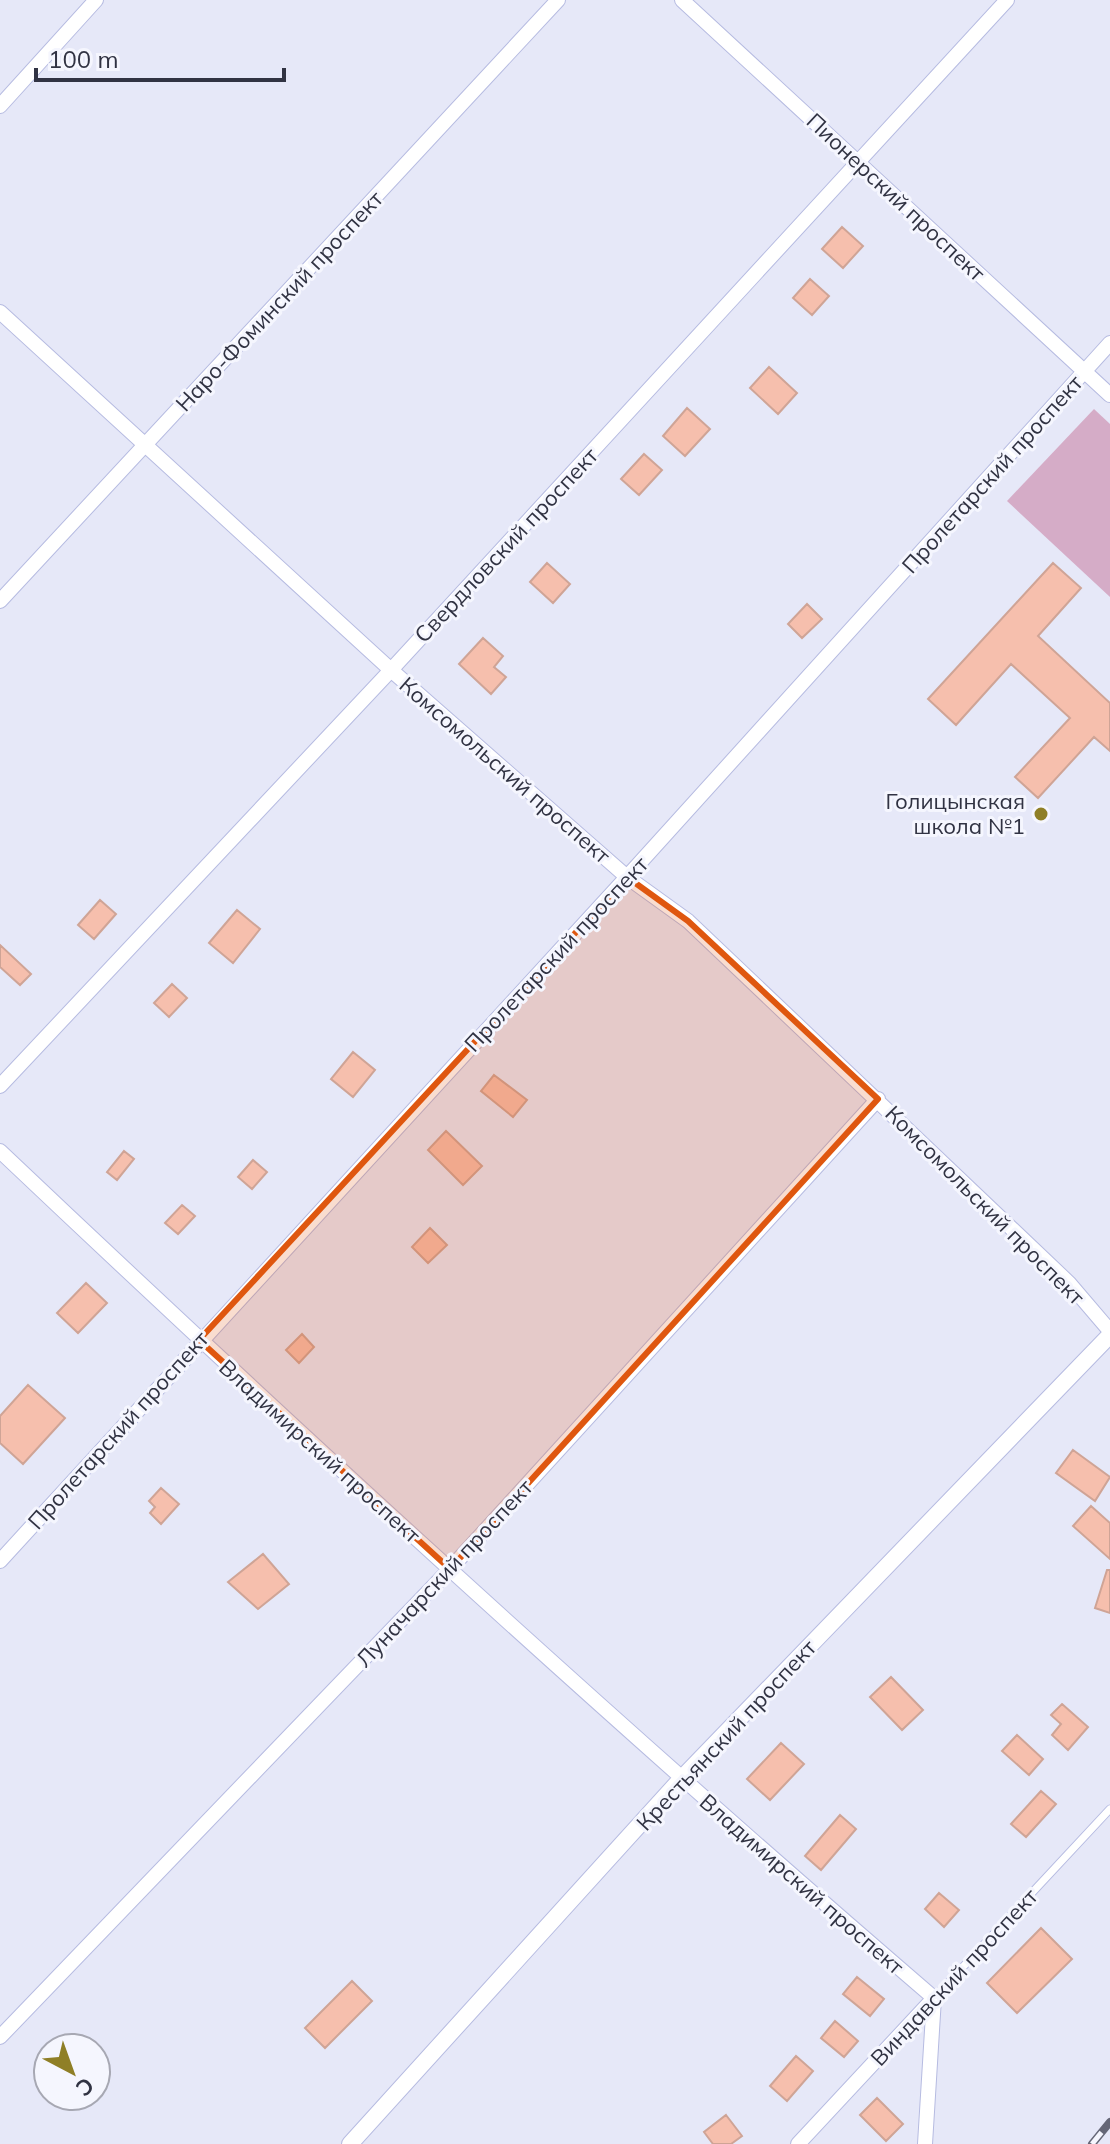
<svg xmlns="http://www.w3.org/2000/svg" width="1110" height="2144" viewBox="0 0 1110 2144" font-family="Mulish,sans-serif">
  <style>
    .green { fill: #d5acc7 }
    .building { fill: #f6bfad; stroke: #cfa496; stroke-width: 2 }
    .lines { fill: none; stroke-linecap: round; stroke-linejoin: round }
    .service-casing { stroke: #b6bbe1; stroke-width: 9 }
    .minor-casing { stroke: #b6bbe1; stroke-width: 16 }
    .tertiary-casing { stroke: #b6bbe1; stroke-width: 18 }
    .service { stroke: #fff; stroke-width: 7 }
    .minor { stroke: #fff; stroke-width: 14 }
    .tertiary { stroke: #fff; stroke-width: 16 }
    .rail-casing { stroke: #656777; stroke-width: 8 }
    .rail { stroke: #f5f6fe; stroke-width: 5; stroke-dasharray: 15; stroke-linecap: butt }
    .marked { fill: #df570f; fill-opacity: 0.2; stroke: #df570f; stroke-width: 6; stroke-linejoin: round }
    .poi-dot { fill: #8f7f26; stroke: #f5f6fe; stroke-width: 3 }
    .labels { text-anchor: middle; stroke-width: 6; stroke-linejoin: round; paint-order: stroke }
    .street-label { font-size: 22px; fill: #313343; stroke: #f5f6fe }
    .poi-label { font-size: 22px; fill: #313343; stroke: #f5f6fe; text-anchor: end }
  </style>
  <rect width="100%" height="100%" fill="#e6e8f8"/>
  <path class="green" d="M1094,409L1110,424V597L1007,501Z"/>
  <path class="building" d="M842,227L863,246L843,268L822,249Z
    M810,279L829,296L812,315L793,298Z
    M769,367L797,393L778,414L750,388Z
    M687,408L710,429L685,456L663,436Z
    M644,454L662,470L639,495L621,479Z
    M547,563L570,584L553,603L530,582Z
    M1053,563L1081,588L1038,636L1110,703V751L1094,737L1038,798L1015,777L1070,718L1011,664L956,725L928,699Z
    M807,604L822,619L802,638L788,624Z
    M483,638L503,656L494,667L506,677L491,694L459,664Z
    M100,900L116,914L94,939L78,925Z
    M237,910L260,929L233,963L209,943Z
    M0,945L31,974L20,985L0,967Z
    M172,984L187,998L169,1017L154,1003Z
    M353,1052L375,1070L353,1097L331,1079Z
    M494,1075L527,1100L513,1117L481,1091Z
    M446,1131L482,1166L463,1185L428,1150Z
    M124,1151L134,1159L117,1180L107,1172Z
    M253,1160L267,1172L252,1189L238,1177Z
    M182,1205L195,1216L178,1234L165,1223Z
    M430,1228L447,1245L428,1263L412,1247Z
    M86,1283L107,1303L78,1333L57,1313Z
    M302,1334L314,1347L299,1363L286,1350Z
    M28,1385L65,1418L23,1464L0,1443V1416Z
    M1073,1450L1110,1477L1095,1501L1056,1473Z
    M161,1488L179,1504L161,1524L150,1513L155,1507L149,1501Z
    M1091,1506L1110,1523V1559L1073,1526Z
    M263,1554L289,1584L258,1609L228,1582Z
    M1107,1570H1110V1613L1095,1608Z
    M891,1677L923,1710L902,1730L870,1697Z
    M1062,1704L1088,1727L1068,1750L1052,1735L1061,1724L1051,1715Z
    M1017,1735L1043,1759L1029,1775L1002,1751Z
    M781,1743L804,1764L770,1800L747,1779Z
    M1041,1791L1056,1804L1026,1837L1011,1824Z
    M840,1815L856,1829L821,1870L805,1856Z
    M939,1893L959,1910L944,1927L925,1909Z
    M1041,1928L1072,1959L1017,2013L987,1983Z
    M857,1977L884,1999L870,2016L843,1994Z
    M352,1981L372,2001L325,2048L305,2028Z
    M835,2021L858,2041L844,2057L821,2038Z
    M796,2056L813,2071L787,2101L770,2086Z
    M877,2098L903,2124L886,2141L860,2115Z
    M726,2115L742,2136L731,2144H713L704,2132Z"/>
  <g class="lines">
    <defs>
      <path id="service" d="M934,1998L1110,1809"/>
      <path id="minor" d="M682,0L1110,395
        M0,106L96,0
        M0,312L391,670L627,877L688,921L1069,1283L1110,1331
        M0,601L558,0
        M0,1086L391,670L1007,0
        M0,1151C305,1440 615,1724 934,1998
        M0,1561L627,877L1110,343
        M0,2037L450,1569L878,1099
        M798,2144L934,1998
        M925,2144L934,1998"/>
      <path id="tertiary" d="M350,2144L680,1780L1110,1335"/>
    </defs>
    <use href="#service" class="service-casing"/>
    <use href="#minor" class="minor-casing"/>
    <use href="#tertiary" class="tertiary-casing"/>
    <use href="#service" class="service"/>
    <use href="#minor" class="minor"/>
    <use href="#tertiary" class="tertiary"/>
    <defs>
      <path id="rail" d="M1092,2144L1110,2122"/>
    </defs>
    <use href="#rail" class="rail-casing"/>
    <use href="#rail" class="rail"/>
  </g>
  <path class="marked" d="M627,877L688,921L878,1099L450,1569L199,1340Z"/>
  <circle class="poi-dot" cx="1041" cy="814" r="8"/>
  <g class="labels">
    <g class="street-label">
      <text transform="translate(896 197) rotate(43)" y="8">Пионерский проспект</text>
      <text transform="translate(279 301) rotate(-47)" y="8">Наро-Фоминский проспект</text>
      <text transform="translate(992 474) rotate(-48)" y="8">Пролетарский проспект</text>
      <text transform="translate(506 545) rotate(-47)" y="8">Свердловский проспект</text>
      <text transform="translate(505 770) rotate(41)" y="8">Комсомольский проспект</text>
      <text transform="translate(556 954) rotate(-47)" y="8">Пролетарский проспект</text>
      <text transform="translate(985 1205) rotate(45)" y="8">Комсомольский проспект</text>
      <text transform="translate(118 1430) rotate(-48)" y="8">Пролетарский проспект</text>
      <text transform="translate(320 1451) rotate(42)" y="8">Владимирский проспект</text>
      <text transform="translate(444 1573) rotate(-47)" y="8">Луначарский проспект</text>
      <text transform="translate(726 1735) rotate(-47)" y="8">Крестьянский проспект</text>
      <text transform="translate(802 1884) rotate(41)" y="8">Владимирский проспект</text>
      <text transform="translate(954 1977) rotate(-47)" y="8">Виндавский проспект</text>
    </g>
    <g class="poi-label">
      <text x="1025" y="809">Голицынская<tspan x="1025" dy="25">школа №1</tspan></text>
    </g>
  </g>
  <g transform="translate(72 2072) rotate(139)"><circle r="38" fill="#f5f6fe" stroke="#a7a8b3" stroke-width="2"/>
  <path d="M0-6L14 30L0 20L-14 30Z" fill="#8f7f26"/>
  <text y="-12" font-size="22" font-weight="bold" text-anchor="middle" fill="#313343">С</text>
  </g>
  <path d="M36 68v12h248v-12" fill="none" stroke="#313343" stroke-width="4"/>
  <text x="48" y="68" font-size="24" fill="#313343" stroke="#f5f6fe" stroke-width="6" paint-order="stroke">100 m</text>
</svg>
